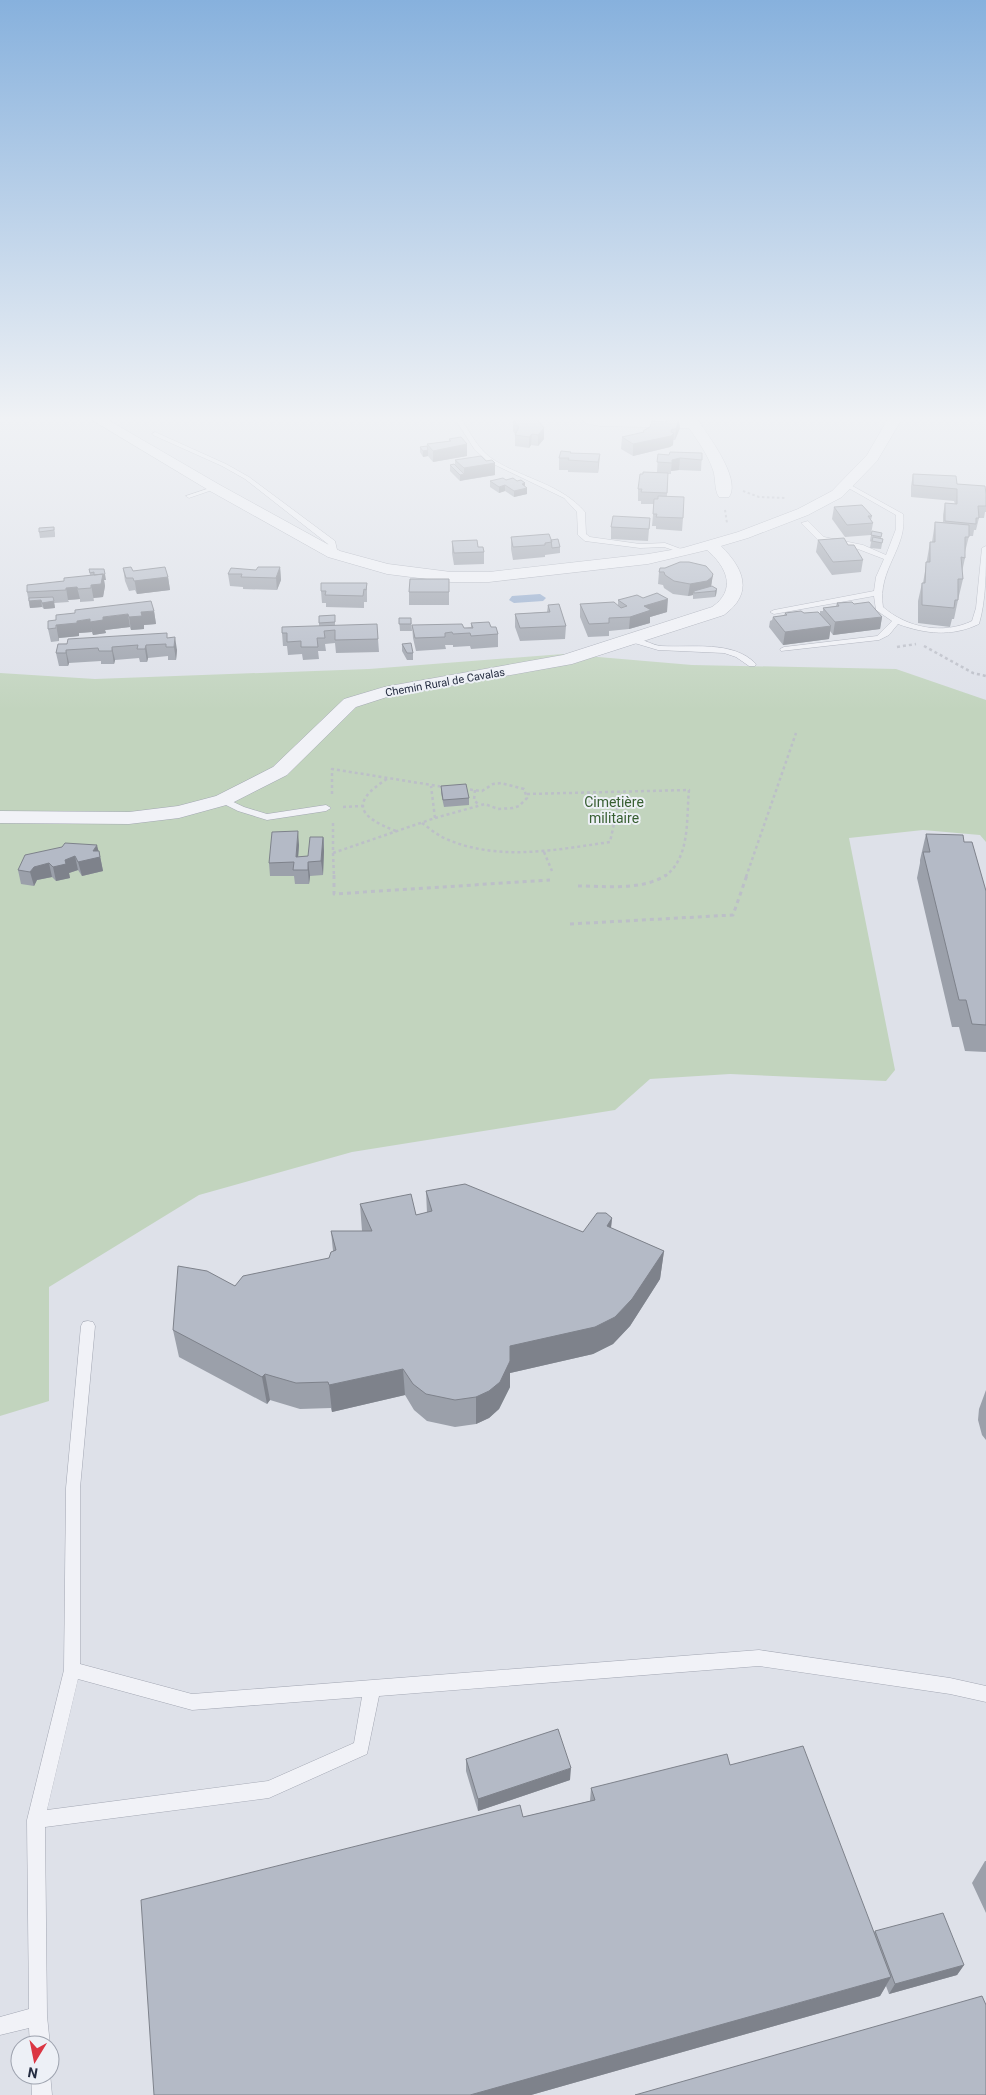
<svg xmlns="http://www.w3.org/2000/svg" width="986" height="2095" viewBox="0 0 986 2095" font-family="Roboto,sans-serif">
  <style>
    .green { fill: #c2d4be }
    .water { fill: #95accd }
    .lines { fill: none; stroke-linecap: round; stroke-linejoin: round }
    .lane-casing { stroke: #a3a7b3; stroke-width: 1 }
    .street-casing { stroke: #a3a7b3; stroke-width: 1 }
    .path-far2 { stroke: #bcbfc8; stroke-width: 2; stroke-dasharray: 2.5 2.5; stroke-linecap: butt }
    .path-far1 { stroke: #bcbfc8; stroke-width: 2.5; stroke-dasharray: 3 3; stroke-linecap: butt }
    .path { stroke: #bcbfc8; stroke-width: 3; stroke-dasharray: 4 4; stroke-linecap: butt }
    .lane { fill: #f1f2f7; fill-rule: evenodd }
    .street { fill: #f1f2f7; fill-rule: evenodd }
    .wall { fill: #9ba0aa }
    .shaded-wall { fill: #7e828b }
    .building { fill: #b4bac6; stroke: #7e828b }
    .labels { text-anchor: middle; stroke-width: 4; stroke-linejoin: round; paint-order: stroke }
    .far-street-label { font-size: 11px; fill: #252d41; stroke: #edf0f6 }
    .park-label { font-size: 14px; fill: #375e31; stroke: #edf0f6 }
  </style>
  <rect width="100%" height="100%" fill="#dee1e9"/>
  <path class="green" d="M563,654L692,665L896,669L986,700V842L980,835L923,830L849,838L895,1070L886,1081L730,1074L650,1079L615,1110L352,1152L199,1195L49,1287V1401L0,1416V673L95,679L369,669Z"/>
  <path class="water" d="M540,594L546,598L543,601L514,603L509,600L512,596Z"/>
  <g class="lines">
    <defs>
      <path id="lane" d="M454,417H460C470,432 478,450 494,460C524,479 561,484 585,512L586,534L590,537L640,544L665,543L689,552L685,554L664,547L640,548L585,541L578,535L577,512L564,498L489,462L475,450Z
        M155,432L226,464L249,477L335,541L338,554L331,556L328,544L245,479L222,466L153,435L152,434Z
        M847,483L903,514C908,548 877,569 883,607C907,628 943,635 972,621L976,608L982,548L986,546C986,571 986,601 979,624C952,637 925,634 898,624L889,635L879,640L781,651L780,649L784,647L877,636L892,621L876,610L874,596L774,614L770,612L774,610L874,591L876,577L884,559L858,549L819,541L801,523L808,521L824,537L863,545L886,555L896,529V515L845,486V484Z
        M213,487L218,488L189,498L186,496Z
        M631,638C641,637 651,645 661,646C692,648 733,640 756,664L755,666H749L736,657L724,653L658,650L631,642Z
        M223,797L244,807L267,814L326,805L331,808L326,811L267,820L238,811L220,802V798Z
        M88,1321L93,1322L95,1326L80,1488V1664L192,1694L759,1650L950,1678L986,1686V1702L950,1694L759,1666L379,1696L367,1754L269,1798L45,1827L47,2016L50,2045H30L29,2028L0,2035V2017L29,2009L27,1820L64,1670L66,1488L81,1326L83,1322ZM78,1679L192,1710L362,1697L354,1743L268,1781L47,1810Z
        M50,2073L52,2095H32L31,2075H50Z"/>
      <path id="street" d="M87,417H103L220,485L340,551L388,564L451,572H489L648,554L683,548L738,532L798,509L832,491L867,455L889,417H903L877,461L842,497L808,515L748,538L721,546C744,569 754,593 724,615L572,664L387,697L356,707L287,775L230,804L179,818L129,824L0,823V811L129,812L178,806L216,796L273,767L344,699L384,687L563,655L712,607C737,590 727,567 707,550L648,564L489,582H451L387,574L328,557L210,491Z
        M580,417L684,420L682,417H696C706,433 742,478 729,497H719C714,490 716,478 713,470C708,455 698,441 689,428L599,426L585,423Z"/>
    </defs>
    <use href="#lane" class="lane-casing"/>
    <use href="#street" class="street-casing"/>
    <path class="path-far2" d="M743,491L759,497L786,498
      M725,510L727,523"/>
    <path class="path-far1" d="M924,646L973,673L986,676
      M897,647L916,644
      M387,779C349,803 359,817 396,831
      M475,790L474,800L479,805
      M332,794V769L444,787
      M527,794L689,790C686,819 691,858 664,877
      M343,807L362,806
      M435,818L485,804L498,809L513,808L519,806L527,798L524,789L501,783L493,784L482,791L465,789
      M333,823V853L435,818L431,786
      M422,823C429,828 436,834 444,838C497,862 555,850 610,842L621,792
      M544,852L552,871
      M333,853L334,877
      M746,877L796,733"/>
    <path class="path" d="M334,875V894L550,880
      M578,886C605,886 642,891 666,875
      M570,924L733,915L747,875"/>
    <use href="#lane" class="lane"/>
    <use href="#street" class="street"/>
  </g>
  <path class="wall" d="M513,420L544,428V439L538,446L531,445L529,448L515,446V434L513,431Z
    M664,422H679L680,428L675,440H673V445L670,447L633,456L621,449L622,437L643,433V431Z
    M449,439L467,456L433,462L428,456L423,457L420,452V447L427,446V444L449,441Z
    M571,453L600,454L598,473L568,472V470H559V458Z
    M702,453L701,471L679,470L671,471V474H668L667,496L683,518L682,531L656,529V526H652L654,504H641V501H638V489L643,474L657,472L658,454L669,455Z
    M455,460L486,461L495,463V475L460,481L450,471V465L455,466Z
    M913,474L957,484L986,494V512H985L984,518H979L976,530H974L973,536H969L965,552V558L962,572L963,579L958,600L954,619H952L950,627L918,623V601L922,583H923L930,542H932L935,522H943V515L945,503L955,504L954,501L911,497V486Z
    M506,480L525,486L527,494L514,497L505,491L499,493L490,487V481Z
    M834,507L872,516L871,520L873,523L871,534L882,533L881,538L883,539L881,549L870,548L871,542L870,541L871,535L845,537L832,519Z
    M650,518L648,541L611,539V527Z
    M54,527L55,533V537L40,538L39,532Z
    M511,537L551,540L560,547V553L545,555V557L513,560L511,549Z
    M818,540L863,560L861,572L832,575L816,552Z
    M452,541L478,547L484,552V564L454,565L452,553Z
    M280,567L281,580L277,590L243,589V587L230,586L228,574Z
    M123,568L133,571L168,577L170,590L137,594L135,590L129,591L125,581Z
    M89,569L106,580H104L105,586L103,597L93,598L94,601L80,602V599L68,600L69,602L54,603L55,608L44,609L42,607L30,608L27,592L64,581L90,575Z
    M659,572L713,574L711,586L717,589L716,595L715,597L693,599V595L688,596L673,594L664,588L663,585L658,584Z
    M449,579V605H409V592Z
    M367,583V602H364V608L326,607V603H322L321,591Z
    M618,600L667,612L650,617V623L629,629L609,631V636L588,637L580,617V604L618,605Z
    M837,603L854,604L882,617L880,629L833,635L830,631L829,639L783,645L769,627L770,621L772,620L773,617L784,616L785,613L820,614V611H823V608L836,606Z
    M548,605L566,626L565,639L520,641L515,627V614L547,612Z
    M154,611L156,624L144,625V629L131,630L130,627L105,630L106,633L93,635L92,632L79,633V636L59,638V641L51,642L48,629Z
    M335,615V626L378,639L379,652L336,653L335,643L325,644L326,651H318L319,659L303,660L302,654L288,655L287,646H283L282,633L319,626V616Z
    M399,618H411L412,631H400Z
    M471,623L491,627L498,634V647L471,649L470,646L453,647V645H445L446,649L416,651L413,638L412,625L464,628L471,627Z
    M167,638L177,650L176,660H168V656L148,658L147,662H140L139,658L115,660L114,664H101V661L69,663L68,666H59L56,653L58,644Z
    M402,644L413,653V660H407L402,651Z
    M441,786L469,798V805L444,807L441,793Z
    M926,834L964,842L986,891V1052L965,1051L959,1027H952L917,878L920,863V860Z
    M324,837V844L323,875L310,876L309,884H295L294,876H270L269,863L299,845L298,857L308,856Z
    M62,847L99,851L103,871L82,876L78,870L69,873L70,878L56,881L52,877L37,880L34,886L21,884L18,870Z
    M426,1191L583,1232L612,1218L611,1228L664,1251L660,1279L630,1326L613,1344L593,1354L510,1373V1387L499,1409L489,1418L476,1424L455,1427L427,1421L414,1410L405,1395L332,1412L331,1408L300,1409L270,1400L267,1404L179,1357L173,1330L235,1286L329,1258L333,1251L331,1231H362L360,1204L416,1215L427,1213Z
    M986,1390V1440L982,1435L978,1420L979,1409Z
    M466,1759L570,1780L478,1811L466,1771Z
    M730,1765L874,1932L875,1931L964,1965L957,1975L889,1994L886,1986L880,1996L531,2095H154L523,1817L590,1801L591,1788Z
    M985,1861H986V1913L972,1883Z"/>
  <path class="shaded-wall" d="M679,420V426L680,423V428L675,440L676,429Z
    M544,428V439L538,446V435Z
    M672,429L671,436L674,433L673,445L670,447L633,456V444L671,432Z
    M532,434L531,445L529,448V437Z
    M467,444V456L433,462V451Z
    M428,450V456L423,457V451Z
    M600,454L599,465L598,473V462Z
    M680,458L679,470L671,471L672,460Z
    M495,463V475L464,480V468Z
    M464,474V480L460,481V475Z
    M525,483V488H527V494L514,497V491L522,484Z
    M505,485V491L499,493V487Z
    M280,567L281,580L277,590L276,578Z
    M105,574L106,580H104L105,586L103,597L93,598L94,601L91,585L94,575Z
    M713,574L711,587L694,591L693,595L688,596L690,584Z
    M168,577L170,590L137,594L134,578Z
    M77,587L80,599L68,600L66,588Z
    M717,589L716,595L715,597V591Z
    M668,599L667,612L650,617V623L629,629L630,617L642,604Z
    M41,600L42,607L30,608L29,601Z
    M54,601L55,608L44,609L42,603Z
    M154,611L156,624L144,625V629L131,630L129,617L141,612Z
    M128,614L130,627L105,630L106,633L93,635L90,622L103,617Z
    M882,617L880,629L833,635L835,622Z
    M90,619L92,632L79,633V636L59,638V641L56,625L77,621Z
    M831,626L829,639L783,645L785,632Z
    M175,637L177,650L176,660L174,647Z
    M146,645L148,658L147,662L145,649Z
    M112,647L115,660L114,664L112,651Z
    M66,650L69,663L68,666L66,653Z
    M298,831L299,845L297,871L296,857Z
    M323,837L324,851L323,875L321,861Z
    M97,845L100,857L99,851L103,871L82,876L78,862L93,851Z
    M75,856L78,870L69,873L70,878L56,881L53,867L65,860Z
    M308,862L310,876L309,884L308,870Z
    M49,863L52,877L37,880L34,886L30,872L34,867Z
    M612,1218L609,1245L607,1226Z
    M664,1251L660,1279L630,1326L613,1344L593,1354L510,1373V1387L499,1409L489,1418L476,1424V1397L510,1346Z
    M403,1369L405,1395L332,1412L329,1385Z
    M265,1374L270,1400L267,1404L262,1377Z
    M571,1768L570,1780L478,1811V1799Z
    M964,1965L957,1975L889,1994L895,1984Z
    M891,1977L880,1996L531,2095H470Z"/>
  <path class="building" d="M535,417L544,428L538,435L532,434L529,437L515,435L519,427L513,420Z
    M667,419L679,420L676,429H672L671,432L674,433L671,436L633,444L622,437L644,432L643,431L650,427L652,421L666,422Z
    M461,437L467,444L433,451L427,444L451,441L449,439Z
    M427,446L428,450L423,451L420,447Z
    M561,451L571,452L570,453L600,454L598,462L568,460L569,458H559Z
    M670,452L702,453V460L680,458L672,460V463L657,462L658,454L669,455Z
    M481,456L486,461L492,460L495,463L464,468L455,460Z
    M454,464L464,474L460,475L450,465Z
    M643,472L668,473L667,493L641,492L642,489H638L640,474H643Z
    M913,474L956,476L957,484L985,486L986,494V506H978L979,518H976V524L945,521V503L957,504V489L913,485Z
    M503,478L506,480L513,478L517,481L521,480L525,483L522,484L527,488L514,491L505,485L499,487L490,481Z
    M658,496L684,497L683,518L656,517L657,514H653L654,499H658Z
    M862,505L872,516H868L873,523L847,525L834,507Z
    M613,516L650,518L649,529L611,527Z
    M935,522L969,525V537H965V558L961,557L963,579H958V600H955L954,608L922,605V583H925L926,562H930V542H935Z
    M54,527V530L39,532V528Z
    M872,531L882,533L881,537L871,535Z
    M549,534L552,542L545,543V545L513,547L511,537Z
    M873,537L883,539L882,543L872,541Z
    M844,538L848,545H854L863,560L833,562L818,540Z
    M558,539L560,547L552,548L551,540Z
    M477,540L478,547H483L484,552L454,553L452,541Z
    M680,562H689L706,566L713,574L712,577L707,581L690,584L674,581L665,575L664,572H659L660,568H665Z
    M131,567L133,571L165,567L168,577L134,581L133,578H126L123,568Z
    M258,567H280L276,578L241,577L242,574H228L231,568L256,570Z
    M89,569H104L105,574L94,575V572L90,573Z
    M103,574L101,584L91,585V588L78,589L77,587L66,588V590L27,592V585L64,581V578Z
    M410,579H449V592H409Z
    M321,583H367L366,590L364,589L363,596L325,595L326,591H321Z
    M712,586L717,589L715,591L694,593V591Z
    M657,593L668,599L644,606L651,610L630,617L609,618V623L589,624L580,604L614,602L621,608L627,606L618,600L637,595L643,598Z
    M53,597L54,601L42,603L41,600L29,601V598Z
    M151,601L154,611L141,612L142,616L129,617L128,614L103,617V620L90,622V619L77,621V623L56,625V628L48,629V621L56,620V615L75,613V610Z
    M852,602L854,604L869,602L882,617L835,622L823,608L839,606L837,603Z
    M559,604L566,626L520,628L515,614L550,612L548,605Z
    M801,611L804,613L818,612L831,626L785,632L773,617L787,615L785,613Z
    M335,615V622L319,623V616Z
    M399,618H411V624H399Z
    M489,622L491,627H496L498,634L471,636L470,633L453,634L452,632L445,633V637L415,638L412,625L462,624L464,628H473L471,623Z
    M377,624L378,639L335,640V630L324,631L325,638H317L318,647H301V641L287,642V633H282V627Z
    M167,633V638L175,637L174,647H166V644L146,645L145,649H137L138,645L112,647V651H99L98,648L66,650V653H56L58,644H67L68,639Z
    M411,643L413,653H407L402,644Z
    M466,784L469,798L443,800L441,786Z
    M298,831L296,857L308,856L310,837H323L321,861L308,862V870H293L294,862L269,863L272,832Z
    M926,834L963,835L964,842H972L986,891V1025L972,1024L966,1000H959L923,852H930Z
    M65,843L97,845L93,851H99L100,857L78,862L75,856L65,860L66,864L53,867L49,863L34,867L30,872L18,870L25,855L62,847Z
    M465,1184L583,1232L597,1213H606L612,1218L607,1226L664,1251L632,1299L615,1317L595,1327L510,1346V1361L500,1382L489,1391L476,1397L455,1400L426,1394L413,1384L403,1369L329,1385L328,1382L296,1383L265,1374L262,1377L173,1330L178,1266L207,1271L235,1286L243,1276L329,1258L331,1252L336,1250L331,1231H372L360,1204L411,1194L416,1215L432,1211L426,1191Z
    M558,1729L571,1768L478,1799L466,1759Z
    M803,1746L891,1977L470,2095H154L141,1900L520,1805L523,1817L595,1800L591,1788L727,1754L730,1765Z
    M943,1913L964,1965L895,1984L875,1931Z
    M982,1996L986,2005V2095H635Z"/>
  <linearGradient id="sky" x2="0" y2="1"><stop stop-color="#87b1dd"/><stop offset="0.59" stop-color="#f0f2f5"/><stop offset="1" stop-color="#f0f2f5" stop-opacity="0"/></linearGradient>
  <rect width="986" height="710" fill="url(#sky)"/>
  <g class="labels">
    <g class="far-street-label">
      <text transform="translate(445 682) rotate(-10)" y="4">Chemin Rural de Cavalas</text>
    </g>
    <g class="park-label">
      <text x="614" y="807">Cimetière<tspan x="614" dy="16">militaire</tspan></text>
    </g>
  </g>
  <g transform="translate(35 2060) rotate(190)"><circle r="24" fill="#edf0f6" stroke="#9da2ae"/>
  <path d="M0-4L9 19L0 12L-9 19Z" fill="#db3643"/>
  <text y="-8" font-size="14" font-weight="bold" text-anchor="middle" fill="#252d41">N</text>
  </g>
</svg>
